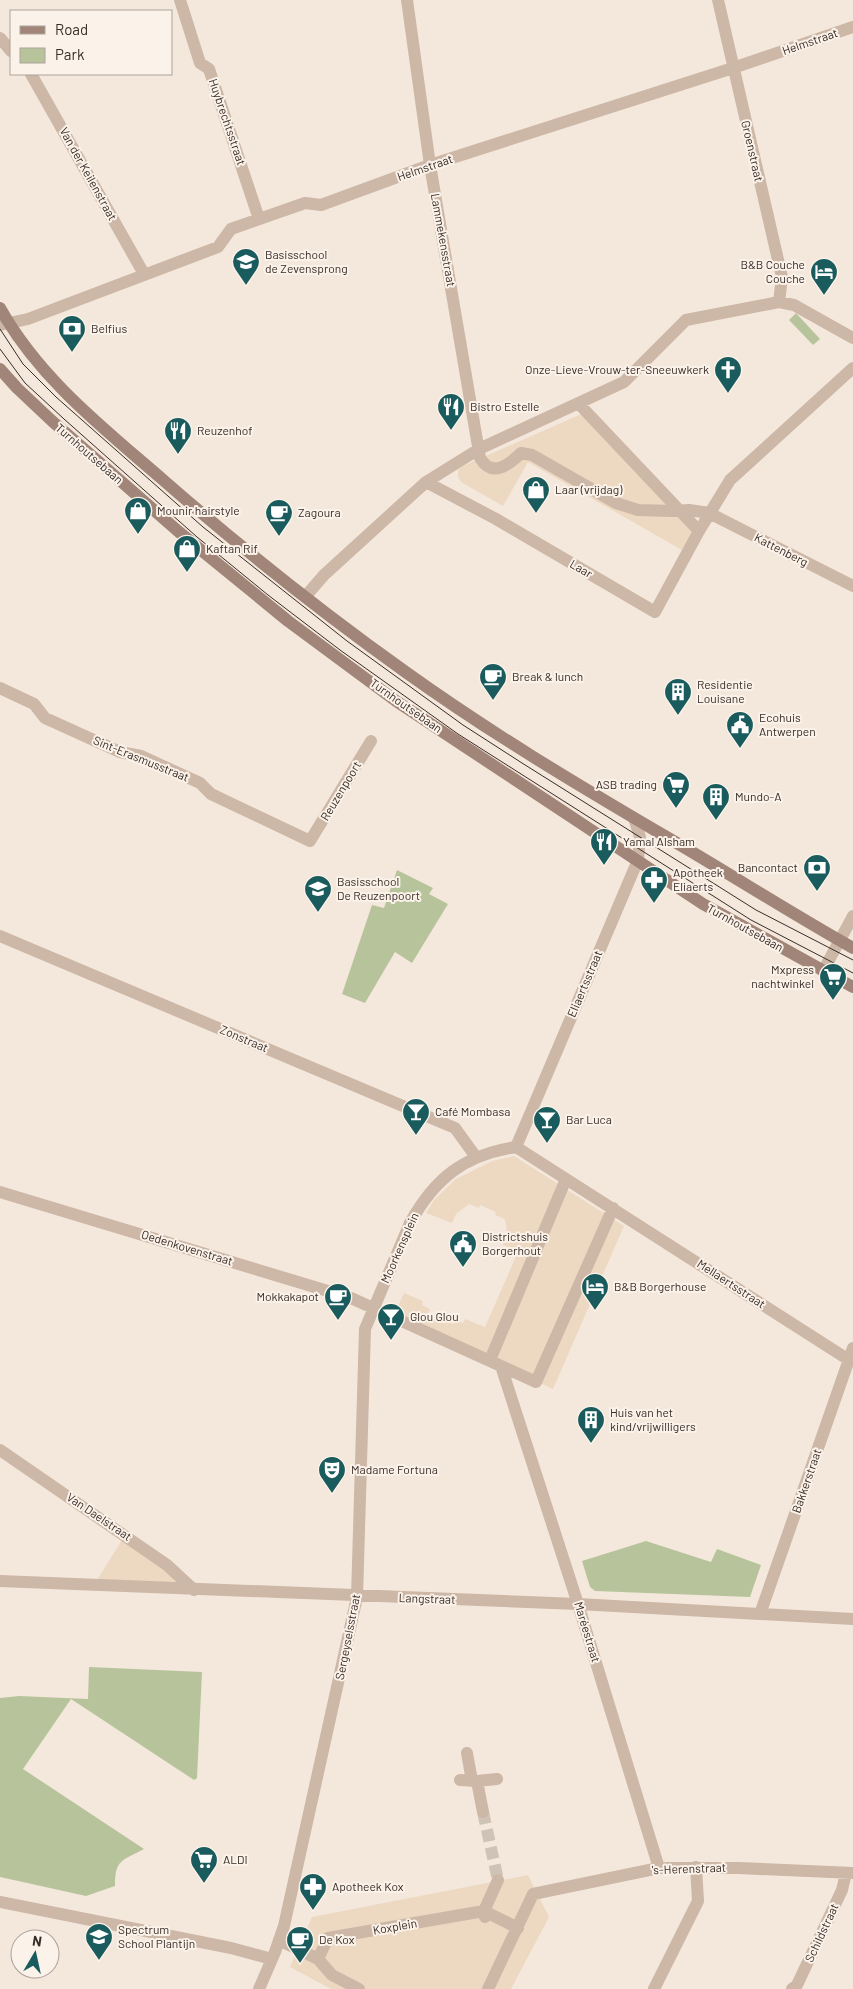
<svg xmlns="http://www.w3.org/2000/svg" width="853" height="1989" viewBox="0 0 853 1989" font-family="Barlow,sans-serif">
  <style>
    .green { fill: #b7c49b }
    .plaza { fill: #edd8c2 }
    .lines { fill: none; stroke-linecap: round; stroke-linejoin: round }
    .street-tunnel { stroke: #cfc3b8; stroke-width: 12; stroke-dasharray: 12 6; stroke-linecap: butt }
    .street { stroke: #cdb7a7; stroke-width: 12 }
    .secondary { stroke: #a18578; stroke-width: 12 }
    .tram { stroke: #392d28; stroke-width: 1 }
    .labels { text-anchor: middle; stroke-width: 4; stroke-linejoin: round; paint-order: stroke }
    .street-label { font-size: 12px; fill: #392d28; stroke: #fbf2e9 }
    .poi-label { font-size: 12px; fill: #392d28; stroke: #fbf2e9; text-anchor: start }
  </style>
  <rect width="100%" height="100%" fill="#f4e8dc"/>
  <path class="green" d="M796,313L820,339L813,345L789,320Z
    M397,870L433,888L429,894L448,904L412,963L395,952L365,1003L342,994L372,905L384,908Z
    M646,1541L711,1562L717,1549L761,1565L750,1597L595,1591L590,1587L582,1561Z
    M89,1667L202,1672L197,1778L194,1780L71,1699L23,1769L144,1849C122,1861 115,1859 115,1886L86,1896L0,1877V1698L19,1696L88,1699Z"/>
  <path class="plaza" d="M586,412L695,527L682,550L528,462L503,506L461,482L458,477V470L463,466Z
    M514,1156L624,1226L553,1389L393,1317L404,1293L423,1301L422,1305L430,1309L428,1313L453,1324L456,1320L463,1323L465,1319L485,1327L518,1252L503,1245L507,1231L505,1219L495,1215L496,1212L480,1205L479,1208L469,1204L456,1214L452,1223L426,1213L434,1200L456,1179L492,1161Z
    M125,1535L194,1590L94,1585Z
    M528,1875L549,1917L511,1989H331L290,1967L312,1917Z"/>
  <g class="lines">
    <path class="street-tunnel" d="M483,1812L498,1880"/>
    <path class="street" d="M180,0L200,63L209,69L259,219
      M407,0L430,165L480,458C492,478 509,465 521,453L532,455L616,503L638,510L673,511L689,510L709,513L853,586
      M718,0L782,277L779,302
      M0,38L11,51
      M31,74L144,274
      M0,325L28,319L218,247L231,229L305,203L321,205L430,165L733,68L853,27
      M853,338L794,305L779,302L686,320L624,382L479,449L426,482L496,519L655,612L699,531L730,480L853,368
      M578,403L699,531
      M305,597L324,575L426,482
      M0,688L34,704L45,718L120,752L141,756L200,783L211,794L310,841L371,741
      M0,936L455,1128L476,1157
      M823,971L853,916
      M516,1147L638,860L640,837L634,818
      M0,1192L351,1298L501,1366L578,1604L659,1868
      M490,1360L566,1179
      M501,1366L536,1382L613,1208
      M0,1450L167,1565L194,1590
      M0,1581L578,1604L853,1619
      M760,1614L853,1348
      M467,1753L472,1781
      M460,1780L477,1781L483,1812
      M477,1781L497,1779
      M0,1902L231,1948L272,1959
      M485,1917L484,1911L498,1880
      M279,1940L318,1959L332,1975L359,1989
      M318,1959L328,1938L484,1911L518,1928
      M259,1989L275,1952L284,1926L357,1597L365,1329L410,1223C435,1178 464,1155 516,1147L849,1360
      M488,1989L533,1894L659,1868H738L853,1873
      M654,1989L698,1901L696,1867
      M792,1989L797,1985L842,1890L846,1873"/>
    <path class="secondary" d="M0,308C39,378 102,427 162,479C241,548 323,613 407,673C488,731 573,782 658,832C724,870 787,911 853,948
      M0,369L17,388L52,421L179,532L288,621L396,701L703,904L853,987"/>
    <path class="tram" d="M0,329L23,364L56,397L203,527L347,641L463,725L522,763L756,910L853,960
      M0,349L25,383L64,419L197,537L268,595L340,650L458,734L751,920L853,973"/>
  </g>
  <defs>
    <symbol id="school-pin" viewBox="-11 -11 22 30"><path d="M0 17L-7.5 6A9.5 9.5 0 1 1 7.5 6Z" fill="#1a5b5d" stroke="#fbf2e9"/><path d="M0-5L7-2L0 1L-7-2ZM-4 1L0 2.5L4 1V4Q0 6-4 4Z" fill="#fff"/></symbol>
    <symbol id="hotel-pin" viewBox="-11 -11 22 30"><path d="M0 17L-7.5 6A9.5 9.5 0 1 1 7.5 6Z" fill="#1a5b5d" stroke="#fbf2e9"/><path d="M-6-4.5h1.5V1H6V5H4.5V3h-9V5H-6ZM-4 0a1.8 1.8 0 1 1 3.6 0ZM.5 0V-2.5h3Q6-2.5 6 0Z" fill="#fff"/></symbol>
    <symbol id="bank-pin" viewBox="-11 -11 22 30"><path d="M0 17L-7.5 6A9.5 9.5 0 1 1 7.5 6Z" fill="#1a5b5d" stroke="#fbf2e9"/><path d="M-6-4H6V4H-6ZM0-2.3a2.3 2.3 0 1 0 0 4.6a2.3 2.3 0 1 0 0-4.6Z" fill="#fff"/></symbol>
    <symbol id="church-pin" viewBox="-11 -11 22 30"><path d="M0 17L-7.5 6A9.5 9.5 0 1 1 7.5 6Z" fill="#1a5b5d" stroke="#fbf2e9"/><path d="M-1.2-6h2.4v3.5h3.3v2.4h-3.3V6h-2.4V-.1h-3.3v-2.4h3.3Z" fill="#fff"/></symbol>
    <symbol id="restaurant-pin" viewBox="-11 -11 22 30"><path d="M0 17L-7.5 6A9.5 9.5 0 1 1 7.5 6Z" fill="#1a5b5d" stroke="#fbf2e9"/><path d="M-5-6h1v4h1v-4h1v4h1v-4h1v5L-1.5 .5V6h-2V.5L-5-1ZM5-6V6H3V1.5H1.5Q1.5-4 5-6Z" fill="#fff"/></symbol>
    <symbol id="shop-pin" viewBox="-11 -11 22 30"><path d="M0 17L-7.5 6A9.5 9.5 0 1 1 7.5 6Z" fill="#1a5b5d" stroke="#fbf2e9"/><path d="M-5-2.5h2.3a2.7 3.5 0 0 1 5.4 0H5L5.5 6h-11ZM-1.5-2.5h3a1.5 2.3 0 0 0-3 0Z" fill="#fff"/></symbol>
    <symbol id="cafe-pin" viewBox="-11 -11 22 30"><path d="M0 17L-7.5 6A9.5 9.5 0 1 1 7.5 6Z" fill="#1a5b5d" stroke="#fbf2e9"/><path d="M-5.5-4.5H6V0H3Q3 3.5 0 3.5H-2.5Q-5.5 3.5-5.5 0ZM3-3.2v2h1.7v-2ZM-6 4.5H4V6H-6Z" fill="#fff"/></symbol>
    <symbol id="building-pin" viewBox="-11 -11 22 30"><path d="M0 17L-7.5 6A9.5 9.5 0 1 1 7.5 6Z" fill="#1a5b5d" stroke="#fbf2e9"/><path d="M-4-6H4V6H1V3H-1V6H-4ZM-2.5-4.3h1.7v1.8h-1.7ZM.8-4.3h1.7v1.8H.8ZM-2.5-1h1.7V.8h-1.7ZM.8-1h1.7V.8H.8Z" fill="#fff"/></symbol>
    <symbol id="civic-pin" viewBox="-11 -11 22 30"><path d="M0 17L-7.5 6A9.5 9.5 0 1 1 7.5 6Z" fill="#1a5b5d" stroke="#fbf2e9"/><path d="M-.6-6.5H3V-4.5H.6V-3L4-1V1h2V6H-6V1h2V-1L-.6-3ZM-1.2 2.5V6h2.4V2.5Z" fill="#fff"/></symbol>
    <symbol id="supermarket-pin" viewBox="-11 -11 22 30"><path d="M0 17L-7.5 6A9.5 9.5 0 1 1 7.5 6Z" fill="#1a5b5d" stroke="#fbf2e9"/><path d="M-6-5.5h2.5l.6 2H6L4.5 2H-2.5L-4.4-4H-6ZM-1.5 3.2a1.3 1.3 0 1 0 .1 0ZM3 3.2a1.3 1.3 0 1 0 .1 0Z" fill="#fff"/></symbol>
    <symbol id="pharmacy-pin" viewBox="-11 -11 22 30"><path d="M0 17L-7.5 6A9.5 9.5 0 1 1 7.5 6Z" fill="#1a5b5d" stroke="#fbf2e9"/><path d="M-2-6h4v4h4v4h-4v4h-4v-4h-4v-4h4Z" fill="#fff"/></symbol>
    <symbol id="bar-pin" viewBox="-11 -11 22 30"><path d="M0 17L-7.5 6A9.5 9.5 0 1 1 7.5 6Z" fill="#1a5b5d" stroke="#fbf2e9"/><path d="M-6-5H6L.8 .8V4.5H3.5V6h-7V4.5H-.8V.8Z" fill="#fff"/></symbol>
    <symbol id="theatre-pin" viewBox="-11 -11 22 30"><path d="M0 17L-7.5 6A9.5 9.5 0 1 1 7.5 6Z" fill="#1a5b5d" stroke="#fbf2e9"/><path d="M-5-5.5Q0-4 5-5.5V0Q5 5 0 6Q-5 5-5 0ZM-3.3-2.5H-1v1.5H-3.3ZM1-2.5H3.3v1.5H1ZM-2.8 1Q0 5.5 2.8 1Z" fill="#fff"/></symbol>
  </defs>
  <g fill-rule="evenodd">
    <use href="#school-pin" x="230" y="246" width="32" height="43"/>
    <use href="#hotel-pin" x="808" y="256" width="32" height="43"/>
    <use href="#bank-pin" x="56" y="313" width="32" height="43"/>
    <use href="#church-pin" x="712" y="354" width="32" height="43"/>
    <use href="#restaurant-pin" x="435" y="391" width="32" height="43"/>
    <use href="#restaurant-pin" x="162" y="415" width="32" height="43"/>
    <use href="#shop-pin" x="520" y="474" width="32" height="43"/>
    <use href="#shop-pin" x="122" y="495" width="32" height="43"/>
    <use href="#cafe-pin" x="263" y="497" width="32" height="43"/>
    <use href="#shop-pin" x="171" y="533" width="32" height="43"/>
    <use href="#cafe-pin" x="477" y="661" width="32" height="43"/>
    <use href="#building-pin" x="662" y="676" width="32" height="43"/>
    <use href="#civic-pin" x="724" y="709" width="32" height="43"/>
    <use href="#supermarket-pin" x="660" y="769" width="32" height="43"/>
    <use href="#building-pin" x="700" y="781" width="32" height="43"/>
    <use href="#restaurant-pin" x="588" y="826" width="32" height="43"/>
    <use href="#bank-pin" x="801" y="852" width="32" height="43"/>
    <use href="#pharmacy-pin" x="638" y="864" width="32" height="43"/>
    <use href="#school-pin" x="302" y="873" width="32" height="43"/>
    <use href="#supermarket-pin" x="817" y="961" width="32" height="43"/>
    <use href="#bar-pin" x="400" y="1096" width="32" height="43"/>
    <use href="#bar-pin" x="531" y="1104" width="32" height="43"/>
    <use href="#civic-pin" x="447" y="1228" width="32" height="43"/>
    <use href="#hotel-pin" x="579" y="1271" width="32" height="43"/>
    <use href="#cafe-pin" x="322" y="1281" width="32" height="43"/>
    <use href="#bar-pin" x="375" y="1301" width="32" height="43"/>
    <use href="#building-pin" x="575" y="1404" width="32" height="43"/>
    <use href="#theatre-pin" x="316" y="1454" width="32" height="43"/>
    <use href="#supermarket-pin" x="188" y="1844" width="32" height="43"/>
    <use href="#pharmacy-pin" x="297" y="1871" width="32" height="43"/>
    <use href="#school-pin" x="83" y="1921" width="32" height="43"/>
    <use href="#cafe-pin" x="284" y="1924" width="32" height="43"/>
  </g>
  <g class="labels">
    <g class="street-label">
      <text transform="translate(810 42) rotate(-19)" y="4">Helmstraat</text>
      <text transform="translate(227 122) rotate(71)" y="4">Huybrechtsstraat</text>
      <text transform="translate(752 151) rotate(77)" y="4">Groenstraat</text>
      <text transform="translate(425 168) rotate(-19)" y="4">Helmstraat</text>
      <text transform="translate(88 174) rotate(61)" y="4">Van der Keilenstraat</text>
      <text transform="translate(443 240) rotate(80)" y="4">Lammekensstraat</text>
      <text transform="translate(89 454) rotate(41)" y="4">Turnhoutsebaan</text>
      <text transform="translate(781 550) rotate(27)" y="4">Kattenberg</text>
      <text transform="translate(581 569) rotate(30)" y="4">Laar</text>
      <text transform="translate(406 706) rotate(35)" y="4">Turnhoutsebaan</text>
      <text transform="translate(141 759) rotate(22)" y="4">Sint-Erasmusstraat</text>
      <text transform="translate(341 791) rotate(-59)" y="4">Reuzenpoort</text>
      <text transform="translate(745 928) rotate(29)" y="4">Turnhoutsebaan</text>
      <text transform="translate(585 984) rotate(-67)" y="4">Eliaertsstraat</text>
      <text transform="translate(244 1039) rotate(23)" y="4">Zonstraat</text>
      <text transform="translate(187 1248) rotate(17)" y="4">Oedenkovenstraat</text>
      <text transform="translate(400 1248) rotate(-66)" y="4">Moorkensplein</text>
      <text transform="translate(731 1284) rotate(33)" y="4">Mellaertsstraat</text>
      <text transform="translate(807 1481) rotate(-71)" y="4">Bakkerstraat</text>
      <text transform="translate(99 1517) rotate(34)" y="4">Van Daelstraat</text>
      <text transform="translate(427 1599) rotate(2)" y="4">Langstraat</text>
      <text transform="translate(587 1632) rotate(73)" y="4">Maréestraat</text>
      <text transform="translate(348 1637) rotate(-79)" y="4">Sergeyselsstraat</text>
      <text transform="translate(689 1869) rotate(-2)" y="4">'s-Herenstraat</text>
      <text transform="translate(395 1927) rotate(-10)" y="4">Koxplein</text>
      <text transform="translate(822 1933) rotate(-65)" y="4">Schildstraat</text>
    </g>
    <g class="poi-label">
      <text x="265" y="259">Basisschool<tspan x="265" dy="14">de Zevensprong</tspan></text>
      <text x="805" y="269" text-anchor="end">B&amp;B Couche<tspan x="805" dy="14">Couche</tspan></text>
      <text x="91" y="333">Belfius</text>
      <text x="709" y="374" text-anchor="end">Onze-Lieve-Vrouw-ter-Sneeuwkerk</text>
      <text x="470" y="411">Bistro Estelle</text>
      <text x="197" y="435">Reuzenhof</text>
      <text x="555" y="494">Laar (vrijdag)</text>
      <text x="157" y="515">Mounir hairstyle</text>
      <text x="298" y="517">Zagoura</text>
      <text x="206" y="553">Kaftan Rif</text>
      <text x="512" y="681">Break &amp; lunch</text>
      <text x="697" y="689">Residentie<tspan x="697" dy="14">Louisane</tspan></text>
      <text x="759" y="722">Ecohuis<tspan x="759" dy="14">Antwerpen</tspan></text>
      <text x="657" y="789" text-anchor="end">ASB trading</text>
      <text x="735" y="801">Mundo-A</text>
      <text x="623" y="846">Yamal Alsham</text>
      <text x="798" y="872" text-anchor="end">Bancontact</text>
      <text x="673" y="877">Apotheek<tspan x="673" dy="14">Eliaerts</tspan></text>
      <text x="337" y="886">Basisschool<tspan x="337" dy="14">De Reuzenpoort</tspan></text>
      <text x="814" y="974" text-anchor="end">Mxpress<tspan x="814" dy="14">nachtwinkel</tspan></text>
      <text x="435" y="1116">Café Mombasa</text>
      <text x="566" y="1124">Bar Luca</text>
      <text x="482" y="1241">Districtshuis<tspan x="482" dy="14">Borgerhout</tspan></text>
      <text x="614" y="1291">B&amp;B Borgerhouse</text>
      <text x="319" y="1301" text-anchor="end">Mokkakapot</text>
      <text x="410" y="1321">Glou Glou</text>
      <text x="610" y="1417">Huis van het<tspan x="610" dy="14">kind/vrijwilligers</tspan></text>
      <text x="351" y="1474">Madame Fortuna</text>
      <text x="223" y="1864">ALDI</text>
      <text x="332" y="1891">Apotheek Kox</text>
      <text x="118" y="1934">Spectrum<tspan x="118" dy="14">School Plantijn</tspan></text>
      <text x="319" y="1944">De Kox</text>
    </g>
  </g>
  <rect x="10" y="10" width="162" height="65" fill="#fbf2e9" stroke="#ada39c"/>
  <rect x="20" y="26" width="25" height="8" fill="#a18578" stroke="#ada39c"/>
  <text x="55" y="35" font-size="15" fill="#392d28">Road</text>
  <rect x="20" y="48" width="25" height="15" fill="#b7c49b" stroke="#ada39c"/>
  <text x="55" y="60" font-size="15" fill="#392d28">Park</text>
  <g transform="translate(35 1954) rotate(9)"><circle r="24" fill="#fbf2e9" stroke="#ada39c"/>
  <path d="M0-4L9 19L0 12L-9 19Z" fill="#1a5b5d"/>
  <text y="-8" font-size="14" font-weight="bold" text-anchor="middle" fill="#392d28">N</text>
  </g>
</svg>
